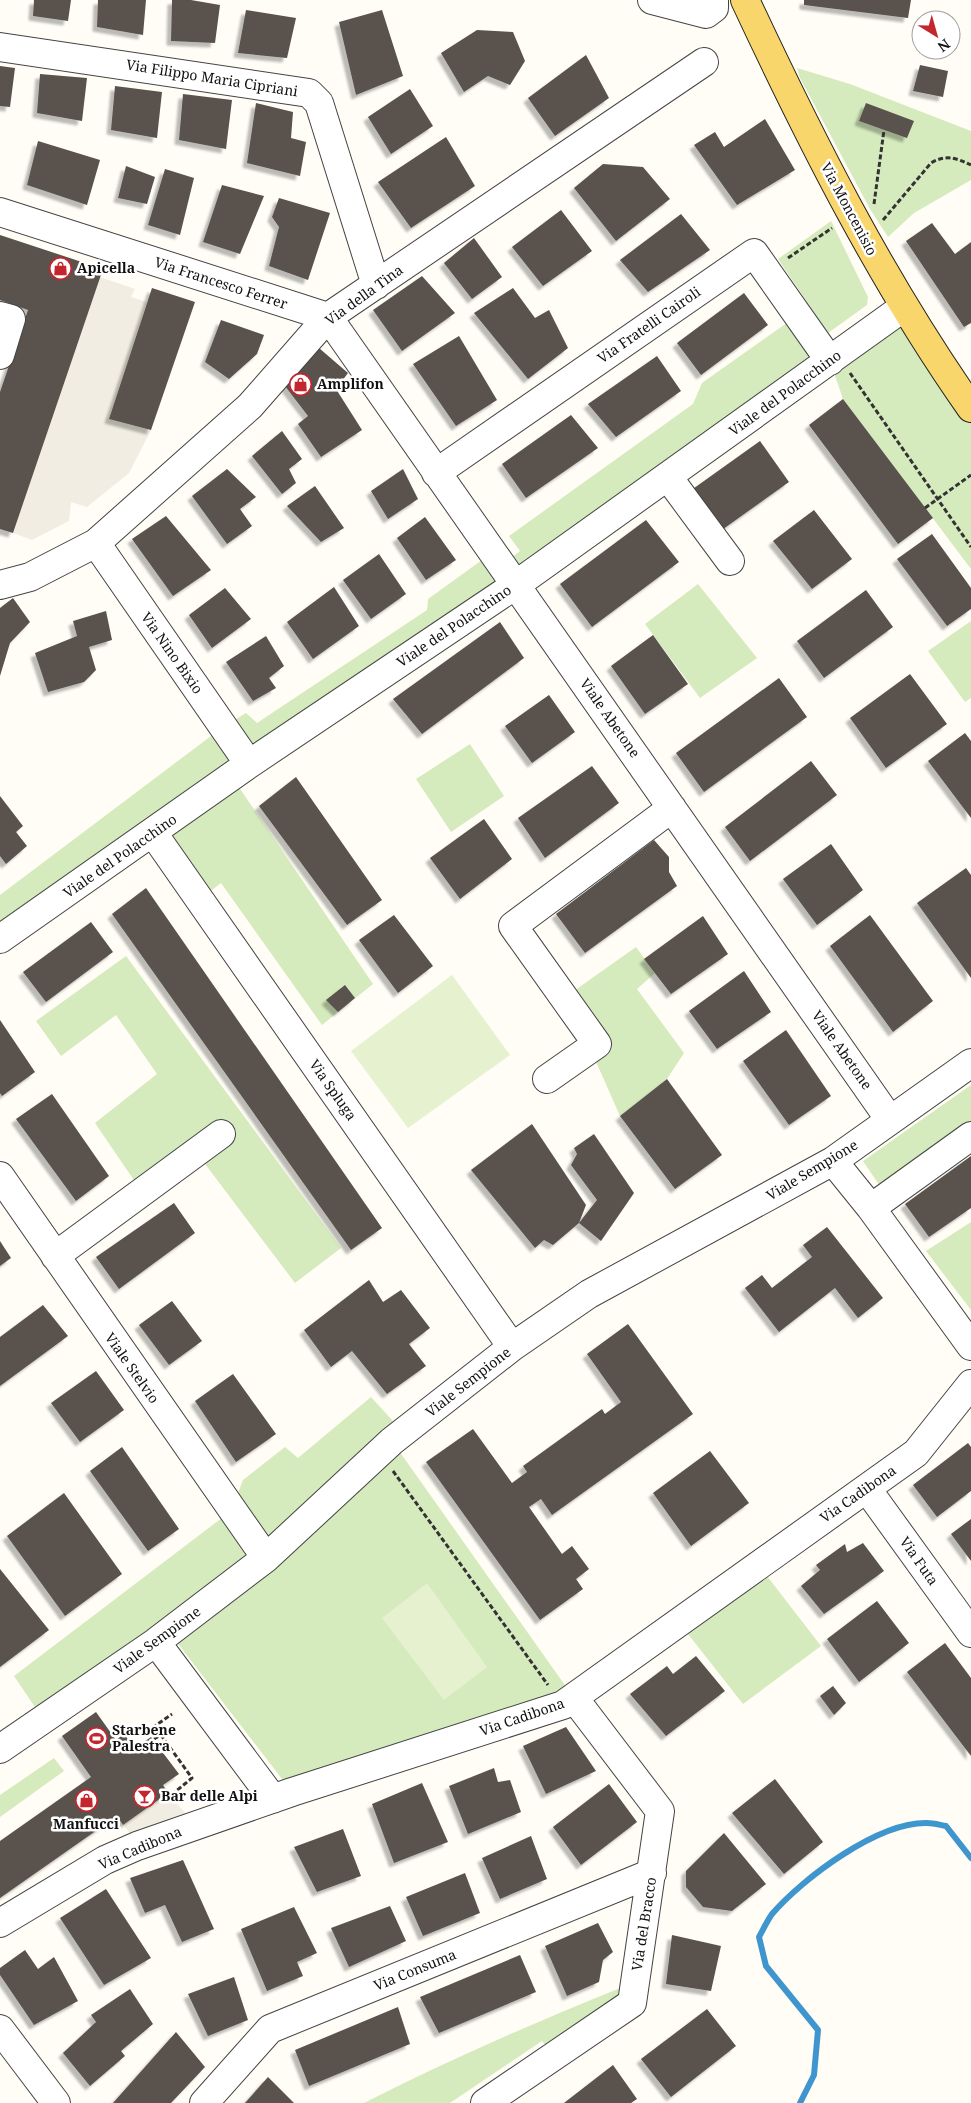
<svg xmlns="http://www.w3.org/2000/svg" width="971" height="2103" viewBox="0 0 971 2103" font-family="'Noto Serif',serif">
  <style>
    .green { fill: #d5ebbd }
    .pitch { fill: #e6f2cf }
    .plaza { fill: #f1ede2 }
    .lines { fill: none; stroke-linecap: round; stroke-linejoin: round }
    .stream { stroke: #3f96cf; stroke-width: 6 }
    .building { fill: #5a524d; filter: url(#shadow) }
    .minor-casing { stroke: #444; stroke-width: 30 }
    .major-casing { stroke: #222; stroke-width: 30 }
    .path { stroke: #333; stroke-width: 3; stroke-dasharray: 5 2.5; stroke-linecap: butt }
    .minor { stroke: #fff; stroke-width: 28 }
    .major { stroke: #f9d66b; stroke-width: 28 }
    .labels { text-anchor: middle; stroke-width: 5; stroke-linejoin: round; paint-order: stroke }
    .street-label { font-size: 14px; fill: #111; stroke: #fff }
    .poi-label { font-size: 14px; font-weight: bold; fill: #111; stroke: #fff; text-anchor: start }
  </style>
  <defs>
    <filter id="shadow"><feDropShadow dx="-4.5" dy="4.5" stdDeviation="1" flood-color="#0004"/></filter>
  </defs>
  <rect width="100%" height="100%" fill="#fffdf5"/>
  <path class="green" d="M797,68L850,84L971,131V180L914,213L888,237L870,209L800,78Z
    M831,221L868,297L867,305L828,333L778,259Z
    M904,307L971,408V569L843,399L830,361L232,777L373,984L322,1025L221,883L199,900L153,834L0,939V895L223,727L246,713L257,723L427,610L428,599L493,552L503,564L520,551L509,536L693,404L702,383L798,315L830,361Z
    M698,584L757,658L700,698L645,624Z
    M971,621V698L965,702L928,651Z
    M470,744L504,796L451,832L416,779Z
    M636,947L655,973L637,989L684,1053L667,1079L620,1116L590,1048L564,998Z
    M126,956L341,1248L295,1283L196,1152L142,1192L95,1123L157,1074L116,1015L61,1056L36,1021Z
    M971,1085V1126L882,1189L863,1161Z
    M971,1222V1310L926,1251Z
    M371,1397L403,1432L392,1441L574,1698L292,1792L169,1632L43,1719L14,1676L231,1511L243,1480L285,1447L298,1458Z
    M767,1576L821,1646L743,1704L688,1634Z
    M54,1758L64,1771L0,1817V1795Z
    M635,1982L554,2056L542,2041L450,2103H364C452,2058 543,2019 635,1982Z"/>
  <path class="pitch" d="M452,975L510,1055L408,1128L351,1051Z
    M427,1583L487,1667L444,1700L382,1618Z"/>
  <path class="plaza" d="M100,277L135,289L131,297L147,302L109,418L151,430L129,473L87,507L71,502L69,521L32,540L13,533Z
    M168,1793L186,1814L133,1837L123,1825Z"/>
  <g class="lines">
    <path class="stream" d="M800,2103L814,2075L818,2030L766,1966L759,1937C763,1930 767,1921 772,1914C803,1878 878,1822 927,1823C934,1823 940,1825 946,1826L971,1858"/>
  </g>
  <path class="building" d="M34,0H71L68,21L33,16Z
    M98,0H146L143,35L97,27Z
    M172,0H191L220,5L215,43L171,41Z
    M804,0H911L908,18L804,5Z
    M246,10L296,18L287,58L238,53Z
    M382,10L403,76L356,95L339,22Z
    M477,30L513,32L525,61L510,85L488,76L464,92L441,53Z
    M586,55L609,98L555,136L528,98Z
    M920,65L948,71L943,97L913,91Z
    M0,66L15,68L10,107L0,106Z
    M40,74L87,78L82,121L37,113Z
    M115,86L162,92L157,138L111,130Z
    M410,89L433,126L391,154L368,117Z
    M183,94L232,100L226,149L179,140Z
    M256,103L293,112L291,138L306,142L300,176L247,163Z
    M866,103L914,121L907,138L859,121Z
    M765,119L795,170L737,205L694,145L715,132L724,147Z
    M446,137L475,186L411,228L378,182Z
    M38,141L100,160L87,205L27,185Z
    M603,164L643,167L670,199L616,241L574,188Z
    M126,166L155,177L147,204L118,198Z
    M165,169L194,178L180,235L148,225Z
    M222,185L264,196L240,254L203,242Z
    M279,198L330,213L308,280L269,266L279,227L272,217Z
    M561,210L592,251L543,286L512,247Z
    M681,214L710,250L648,292L620,260Z
    M932,223L955,254L971,242V323L964,327L906,241Z
    M0,235L103,269L13,533L0,529V392L28,310L0,300Z
    M474,238L502,277L472,299L444,263Z
    M422,276L455,313L402,351L373,310Z
    M152,288L195,302L151,430L109,419Z
    M513,288L535,318L549,310L568,348L528,379L474,313Z
    M744,293L768,325L701,375L677,343Z
    M221,320L264,335L257,354L229,379L205,362Z
    M459,336L497,400L456,426L413,364Z
    M319,348L348,373L336,389L362,430L321,457L298,424L308,416L285,386Z
    M657,356L681,391L616,437L588,404Z
    M843,399L933,518L898,544L809,425Z
    M571,415L598,448L526,498L502,464Z
    M282,431L302,459L289,469L296,483L282,494L252,456Z
    M760,441L789,482L719,532L690,491Z
    M227,469L256,497L240,509L252,526L227,544L192,496Z
    M403,469L418,499L388,519L371,491Z
    M315,486L344,528L321,542L287,506Z
    M814,510L852,559L812,589L773,541Z
    M166,516L211,570L173,596L132,539Z
    M425,517L456,560L426,580L397,538Z
    M646,520L679,562L592,627L560,584Z
    M932,534L971,588V609L947,626L897,559Z
    M379,554L406,594L371,619L343,580Z
    M334,587L359,626L313,659L287,622Z
    M225,588L251,619L212,648L189,615Z
    M866,590L893,627L824,678L797,641Z
    M13,598L30,622L10,643L0,676V608Z
    M106,611L112,640L89,647L96,670L84,682L48,692L35,653L77,636L73,621Z
    M500,622L524,658L422,734L393,699Z
    M653,635L688,684L645,714L611,666Z
    M266,636L284,666L269,678L276,688L253,701L226,662Z
    M910,674L947,724L886,768L850,718Z
    M779,678L807,717L704,792L676,753Z
    M549,695L575,732L532,763L505,726Z
    M965,733L971,741V818L928,761Z
    M811,761L837,795L750,861L725,827Z
    M592,766L619,803L545,858L518,818Z
    M296,777L382,900L347,925L259,806Z
    M0,796L23,826L16,832L27,846L6,864L0,856Z
    M484,819L512,859L460,899L430,858Z
    M654,840L669,857V872L677,886L585,953L556,914Z
    M831,844L863,890L817,925L783,879Z
    M966,868L971,875V978L917,903Z
    M146,888L382,1228L351,1250L112,914Z
    M394,915L433,966L398,993L359,940Z
    M870,915L933,1001L893,1032L830,946Z
    M703,916L728,954L671,994L644,959Z
    M91,922L113,952L46,1002L23,972Z
    M744,971L771,1012L717,1049L689,1011Z
    M345,985L355,998L338,1012L326,1000Z
    M0,1020L35,1072L2,1096L0,1093Z
    M786,1030L831,1096L789,1125L743,1061Z
    M667,1079L722,1155L675,1189L620,1116Z
    M52,1094L109,1176L76,1201L16,1119Z
    M532,1124L586,1205L579,1223L553,1245L544,1240L535,1248L471,1170Z
    M594,1134L634,1193L601,1241L579,1223L597,1200L571,1165L577,1154L574,1148Z
    M971,1156V1208L929,1237L905,1204Z
    M174,1203L195,1233L119,1289L96,1257Z
    M827,1227L883,1298L858,1318L835,1288L779,1332L745,1288L762,1275L772,1288L812,1257L803,1245Z
    M0,1241L11,1258L0,1266Z
    M369,1280L383,1302L401,1290L430,1328L409,1344L426,1366L387,1394L352,1351L331,1367L304,1330Z
    M172,1301L202,1341L169,1365L139,1325Z
    M43,1305L68,1336L0,1386V1337Z
    M628,1324L693,1414L552,1515L541,1499L529,1507L562,1554L572,1546L589,1569L576,1579L583,1589L540,1620L426,1462L473,1429L512,1483L527,1472L523,1466L602,1409L605,1414L621,1402L587,1354Z
    M96,1371L124,1410L80,1442L51,1403Z
    M233,1374L276,1434L236,1462L195,1401Z
    M968,1443L971,1447V1491L937,1517L913,1485Z
    M122,1447L179,1529L148,1551L90,1471Z
    M710,1451L749,1503L691,1546L653,1493Z
    M64,1493L122,1574L65,1616L7,1536Z
    M971,1519V1561L951,1534Z
    M863,1543L884,1571L824,1614L801,1586L820,1570L816,1565L845,1544L847,1552Z
    M0,1569L49,1630L0,1667Z
    M877,1601L909,1643L859,1682L827,1639Z
    M945,1643L971,1678V1756L907,1672Z
    M696,1656L725,1691L666,1736L630,1694L667,1666L673,1674Z
    M833,1686L846,1703L834,1715L820,1696Z
    M96,1712L116,1740L124,1734L135,1748L151,1737L179,1774L163,1785L168,1793L123,1825L117,1816L0,1898V1841L91,1777L62,1736Z
    M566,1727L596,1771L546,1794L523,1746Z
    M494,1768L498,1782L510,1780L521,1812L468,1834L449,1786Z
    M775,1779L823,1842L784,1874L732,1813Z
    M422,1783L448,1842L394,1863L372,1804Z
    M609,1784L637,1822L581,1865L553,1827Z
    M343,1829L361,1876L317,1892L294,1847Z
    M724,1833L766,1884L732,1911L703,1907L686,1887V1871Z
    M531,1836L547,1879L500,1899L482,1858Z
    M183,1860L214,1929L182,1942L165,1905L145,1913L130,1878Z
    M465,1873L480,1913L423,1936L406,1897Z
    M106,1889L151,1958L104,1985L60,1918Z
    M390,1906L406,1941L349,1967L331,1928Z
    M294,1907L317,1953L297,1962L303,1976L267,1991L241,1929Z
    M598,1923L613,1952L603,1960L599,1982L567,1996L545,1946Z
    M672,1935L721,1946L711,1991L666,1984Z
    M25,1950L38,1969L54,1957L78,2001L34,2025L0,1975V1968Z
    M520,1955L536,1992L439,2033L420,1997Z
    M234,1977L248,2020L208,2036L188,1994Z
    M130,1989L153,2024L121,2051L125,2056L90,2086L63,2053L96,2022L91,2015Z
    M398,2007L410,2044L309,2086L295,2050Z
    M707,2009L736,2046L671,2097L641,2059Z
    M176,2032L205,2067L171,2103H113Z
    M613,2065L637,2099L631,2103H564Z
    M268,2077L294,2103H245Z"/>
  <g class="lines">
    <defs>
      <path id="minor" d="M652,0L706,14L714,8V0
        M0,47L309,93L319,103L376,285
        M0,212L328,317
        M0,316L11,319L0,355
        M328,317L890,1120
        M436,473L754,253L830,361
        M668,477L730,561
        M96,543L249,764
        M0,585L30,577L96,543L250,406L328,317L704,62
        M153,833L512,1347
        M0,939L249,764L517,584L904,307
        M547,1079L597,1044L513,926L672,808
        M833,1161L871,1208L971,1346
        M0,1176L266,1558
        M871,1208L971,1136
        M55,1256L221,1134
        M867,1489L971,1633
        M156,1642L273,1799
        M0,1749L156,1642L266,1558L392,1441L512,1347L589,1294L833,1161L971,1063
        M0,1923L105,1860L137,1846L292,1792L563,1705L916,1453L971,1384
        M0,2029L56,2103
        M204,2103L270,2029L652,1873
        M485,2103L632,2003L660,1811L574,1698"/>
      <path id="major" d="M745,0C811,141 881,280 971,408"/>
    </defs>
    <use href="#minor" class="minor-casing"/>
    <use href="#major" class="major-casing"/>
    <path class="path" d="M874,204L884,130
      M883,220L931,163C946,154 956,158 971,165
      M788,258L832,228
      M850,373L971,547
      M925,508L971,475
      M393,1471L548,1685
      M161,1735L155,1726L172,1714
      M154,1739L161,1735L192,1778L170,1796"/>
    <use href="#minor" class="minor"/>
    <use href="#major" class="major"/>
  </g>
  <defs>
    <symbol id="shop-ring" viewBox="-11 -11 22 22"><circle r="9.5" fill="#fff" stroke="#c4262e" stroke-width="1.5"/><path d="M-5-2.5h2.3a2.7 3.5 0 0 1 5.4 0H5L5.5 6h-11ZM-1.5-2.5h3a1.5 2.3 0 0 0-3 0Z" fill="#c4262e"/></symbol>
    <symbol id="stadium-ring" viewBox="-11 -11 22 22"><circle r="9.5" fill="#fff" stroke="#c4262e" stroke-width="1.5"/><path d="M0-5a6.5 5 0 1 0 0 10a6.5 5 0 1 0 0-10ZM-3.5-1.8h7v3.6h-7Z" fill="#c4262e"/></symbol>
    <symbol id="bar-ring" viewBox="-11 -11 22 22"><circle r="9.5" fill="#fff" stroke="#c4262e" stroke-width="1.5"/><path d="M-6-5H6L.8 .8V4.5H3.5V6h-7V4.5H-.8V.8Z" fill="#c4262e"/></symbol>
  </defs>
  <g fill-rule="evenodd">
    <use href="#shop-ring" x="48" y="256" width="25" height="25"/>
    <use href="#shop-ring" x="288" y="372" width="25" height="25"/>
    <use href="#stadium-ring" x="84" y="1726" width="25" height="25"/>
    <use href="#bar-ring" x="132" y="1784" width="25" height="25"/>
    <use href="#shop-ring" x="74" y="1788" width="25" height="25"/>
  </g>
  <g class="labels">
    <g class="street-label">
      <text transform="translate(212 78) rotate(9)" y="5">Via Filippo Maria Cipriani</text>
      <text transform="translate(849 209) rotate(62)" y="5">Via Moncenisio</text>
      <text transform="translate(221 283) rotate(18)" y="5">Via Francesco Ferrer</text>
      <text transform="translate(364 295) rotate(-36)" y="5">Via della Tina</text>
      <text transform="translate(649 325) rotate(-35)" y="5">Via Fratelli Cairoli</text>
      <text transform="translate(785 393) rotate(-36)" y="5">Viale del Polacchino</text>
      <text transform="translate(454 626) rotate(-34)" y="5">Viale del Polacchino</text>
      <text transform="translate(172 653) rotate(55)" y="5">Via Nino Bixio</text>
      <text transform="translate(610 718) rotate(55)" y="5">Viale Abetone</text>
      <text transform="translate(120 856) rotate(-35)" y="5">Viale del Polacchino</text>
      <text transform="translate(842 1050) rotate(55)" y="5">Viale Abetone</text>
      <text transform="translate(333 1090) rotate(55)" y="5">Via Spluga</text>
      <text transform="translate(812 1170) rotate(-31)" y="5">Viale Sempione</text>
      <text transform="translate(132 1368) rotate(55)" y="5">Viale Stelvio</text>
      <text transform="translate(468 1382) rotate(-38)" y="5">Viale Sempione</text>
      <text transform="translate(858 1494) rotate(-35)" y="5">Via Cadibona</text>
      <text transform="translate(919 1561) rotate(55)" y="5">Via Futa</text>
      <text transform="translate(157 1640) rotate(-36)" y="5">Viale Sempione</text>
      <text transform="translate(522 1717) rotate(-19)" y="5">Via Cadibona</text>
      <text transform="translate(140 1848) rotate(-23)" y="5">Via Cadibona</text>
      <text transform="translate(644 1924) rotate(-81)" y="5">Via del Bracco</text>
      <text transform="translate(415 1970) rotate(-22)" y="5">Via Consuma</text>
    </g>
    <g class="poi-label">
      <text x="77" y="273">Apicella</text>
      <text x="317" y="389">Amplifon</text>
      <text x="112" y="1735">Starbene<tspan x="112" dy="16">Palestra</tspan></text>
      <text x="161" y="1801">Bar delle Alpi</text>
      <text x="86" y="1829" text-anchor="middle">Manfucci</text>
    </g>
  </g>
  <g transform="translate(936 35) rotate(143)"><circle r="24" fill="#ffffff" stroke="#a0a0a0"/>
  <path d="M0-4L9 19L0 12L-9 19Z" fill="#c4262e"/>
  <text y="-8" font-size="14" font-weight="bold" text-anchor="middle" fill="#111111">N</text>
  </g>
</svg>
